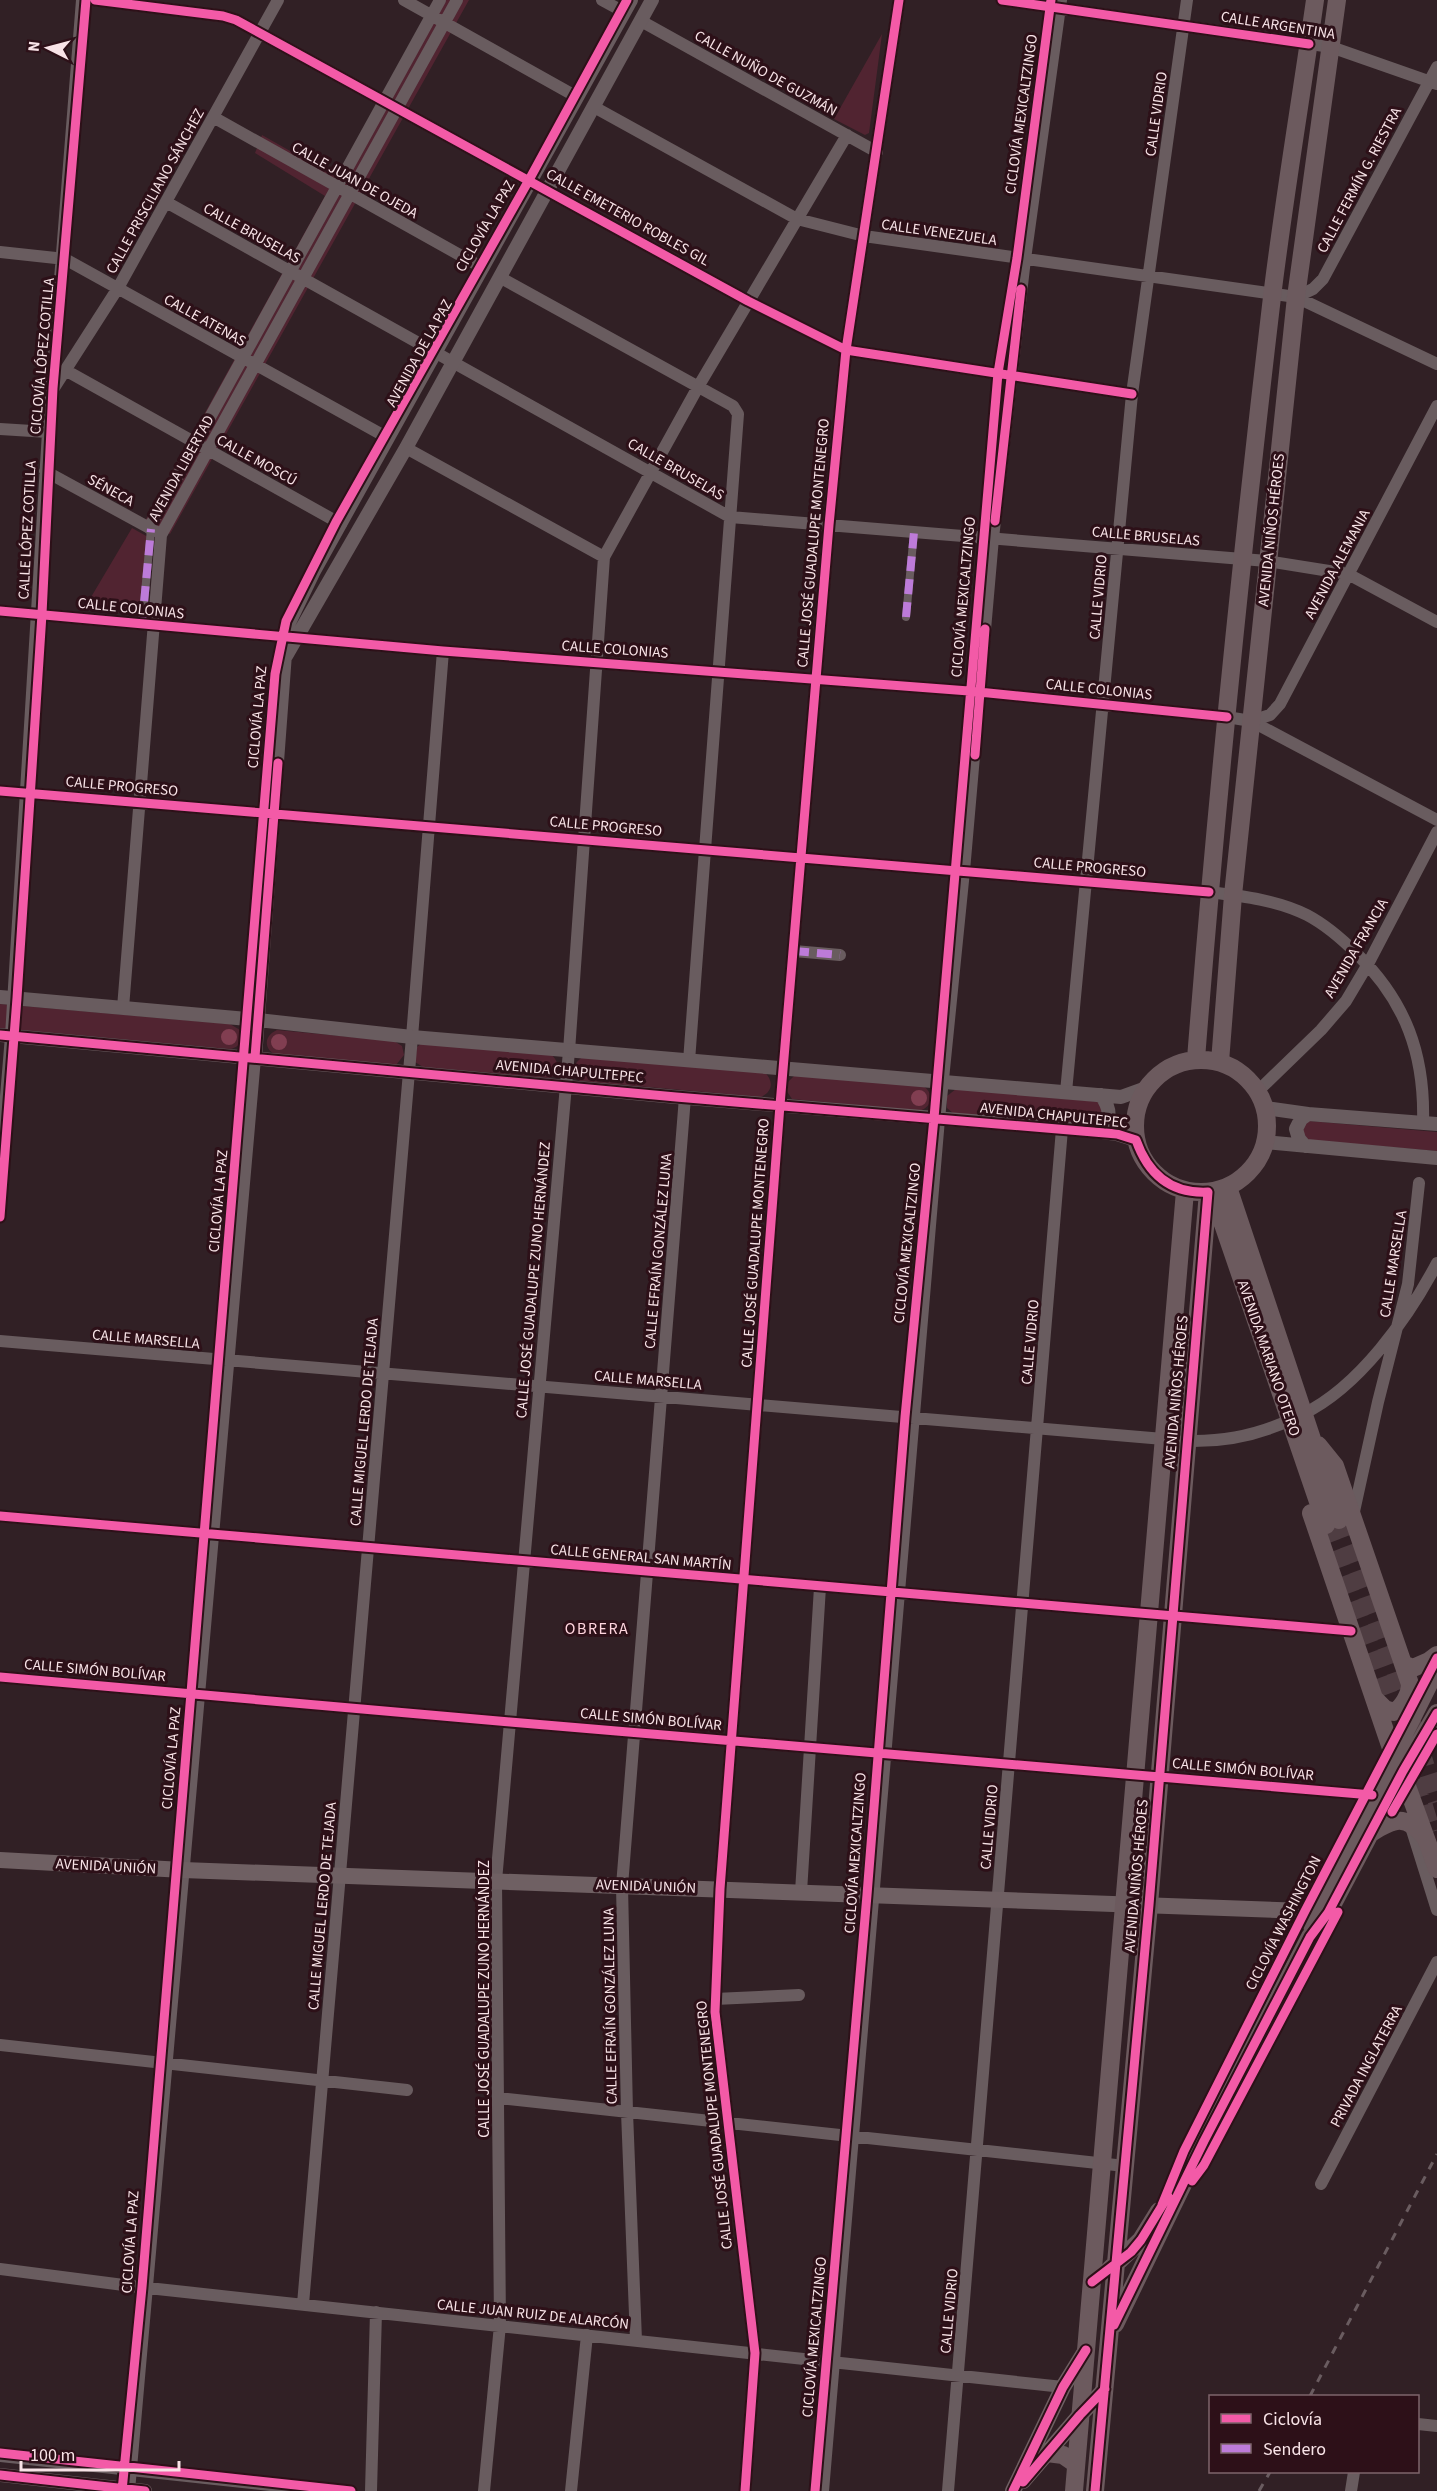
<svg xmlns="http://www.w3.org/2000/svg" width="1437" height="2491" viewBox="0 0 1437 2491" font-family="'Source Sans 3',sans-serif">
  <style>
    .green { fill: #512431 }
    .water { fill: #813e51 }
    .lines { fill: none; stroke-linecap: round; stroke-linejoin: round }
    .primary-tunnel { stroke: #4f3d42; stroke-width: 18; stroke-dasharray: 18 9; stroke-linecap: butt }
    .pedestrian { stroke: #695c5f; stroke-width: 8 }
    .minor { stroke: #695c5f; stroke-width: 12 }
    .tertiary { stroke: #695c5f; stroke-width: 14 }
    .secondary { stroke: #6f6063; stroke-width: 16 }
    .primary { stroke: #6c5a5e; stroke-width: 18 }
    .rail { stroke: #6a5c60; stroke-width: 3; stroke-dasharray: 8 8; stroke-linecap: butt }
    .quiet { stroke: #bd7bd9; stroke-width: 8; stroke-dasharray: 15 8; stroke-linecap: butt }
    .cycleway-casing { stroke: #2d1018; stroke-width: 13 }
    .cycleway { stroke: #f35aa7; stroke-width: 9 }
    .labels { text-anchor: middle; stroke-width: 6; stroke-linejoin: round; paint-order: stroke }
    .street-label { font-size: 15px; fill: #f8e3e7; stroke: #2d1018 }
    .neighbourhood-label { font-size: 16px; letter-spacing: 1.5px; fill: #ffd5de; stroke: #2d1018 }
  </style>
  <rect width="100%" height="100%" fill="#312025"/>
  <path class="green" d="M435,0H469L170,534L145,521L325,196L255,153L262,135L336,177Z
    M882,34L869,133L865,135L834,119Z
    M132,528L148,537L146,616L84,609Z
    M0,1004L230,1024L240,1030C244,1040 239,1048 229,1049L0,1028Z
    M277,1030L394,1041L402,1046L404,1055L396,1065L274,1054C263,1047 265,1035 277,1030Z
    M422,1043L551,1054C559,1062 562,1073 549,1078L423,1067L415,1062L417,1047Z
    M583,1057L764,1072C774,1080 773,1092 761,1097L580,1081C570,1073 573,1063 583,1057Z
    M795,1075L923,1086C934,1093 933,1106 920,1111L792,1099L786,1090L787,1083Z
    M956,1089L1101,1102L1106,1107L1099,1126L954,1114L947,1108V1096Z
    M1309,1121L1437,1132V1151L1307,1140L1300,1127Z"/>
  <path class="water" d="M221 1037a8 8 0 1 1 16 0a8 8 0 1 1-16 0Z
    M271 1042a8 8 0 1 1 16 0a8 8 0 1 1-16 0Z
    M911 1098a8 8 0 1 1 16 0a8 8 0 1 1-16 0Z"/>
  <g class="lines">
    <path class="primary-tunnel" d="M1339,1520L1402,1691L1437,1802
      M1326,1525L1392,1703L1432,1832"/>
    <path class="pedestrian" d="M906,617L914,532
      M142,624L151,529"/>
    <path class="minor" d="M95,0L223,16L236,20L748,301L846,350L1132,394
      M404,0L577,97
      M602,0L624,12
      M1002,0L1331,47L1437,84
      M641,21L877,152
      M594,107L797,219L864,236L1296,297L1437,364
      M213,117L483,268
      M166,202L730,517L1267,561L1348,574L1437,622
      M0,252L65,259L388,438
      M501,278L724,401L733,406L738,414L689,1061
      M1296,297L1313,289L1323,279L1437,67
      M65,370L341,524
      M52,391L118,288L278,0
      M0,429L48,432
      M406,448L604,557
      M45,471L155,531
      M149,528L440,0
      M0,611L443,651L969,691L1227,717L1251,721L1437,820
      M1251,721L1270,715L1280,704L1437,406
      M0,791L1209,892C1242,896 1277,900 1307,915C1326,925 1342,939 1357,954C1406,1002 1425,1055 1423,1123
      M794,951L840,955
      M123,1008L161,535L457,0
      M1258,1091L1321,1030L1346,1001L1368,964L1437,832
      M1066,1092L1132,394L1187,0
      M0,1169L11,1036L48,432L82,0
      M0,1341L1187,1441C1224,1442 1256,1436 1290,1420
      M1303,1414C1359,1387 1408,1318 1437,1263
      M0,1516L1351,1631
      M1353,1516L1378,1402L1408,1284L1419,1183
      M0,1677L510,1722L1372,1795
      M1411,1827L1437,1910
      M801,1892L820,1587
      M715,1999L799,1995
      M0,2045L407,2090
      M499,2098L1125,2166
      M1321,2184L1437,1962
      M0,2269L139,2287L1063,2387
      M303,2304L412,1037L443,651
      M636,2340L627,2112L622,1886L685,1097
      M1418,2424L1437,2426
      M129,2491L255,1058
      M371,2491L376,2312
      M484,2491L500,2325L496,1881L569,1051L604,557L698,387L847,135
      M571,2491L587,2335
      M745,2491L755,2353L715,2012L720,1889L780,1105L829,525L846,350L899,0
      M823,2491L939,1119L964,871L993,538L1025,259L1061,0
      M948,2491L1062,1129
      M1351,2491L1354,2472"/>
    <path class="tertiary" d="M286,656L406,448L652,0
      M0,997L258,1020L412,1037L1121,1097L1146,1088
      M0,1035L676,1097L1095,1131L1117,1134L1136,1140
      M255,1058L287,627L314,571L631,0
      M1266,1108L1308,1114L1437,1124
      M1095,1131C1113,1123 1111,1109 1101,1095
      M1265,1142L1437,1158
      M1305,1146L1299,1139L1296,1129L1301,1119L1308,1114
      M0,2455L335,2491
      M0,2475L145,2491"/>
    <path class="secondary" d="M0,1860L183,1870L1305,1911L1327,1913
      M1023,2481L1080,2415L1105,2389
      M1013,2491L1063,2387L1086,2350"/>
    <path class="primary" d="M1196,1059C1216,805 1242,550 1272,297C1284,198 1301,99 1315,0
      M1135 1126a66 66 0 1 1 132 0a66 66 0 1 1-132 0Z
      M1220,1062L1233,895L1296,297L1337,0
      M1228,1187L1339,1520
      M1212,1192L1326,1525
      M1318,1445L1335,1466L1410,1684C1410,1694 1403,1707 1394,1712L1385,1709L1374,1698
      M1311,1513L1393,1754
      M1405,1665L1413,1668L1429,1661L1437,1655
      M1403,1764L1407,1786L1437,1869
      M1371,1833C1395,1818 1405,1814 1425,1837
      M1312,1926L1315,1912L1437,1668
      M1110,2269L1141,2240L1159,2211
      M1115,2324L1204,2141L1310,1937L1328,1913L1403,1771L1437,1713
      M1047,2453L1063,2455L1076,2464
      M1074,2491L1185,1191
      M1095,2491L1149,1905L1208,1192"/>
    <path class="rail" d="M1310,2396L1437,2154
      M1259,2491L1270,2472"/>
    <path class="quiet" d="M906,617L914,532
      M142,624L151,529
      M794,951L840,955"/>
    <defs>
      <path id="cycleway" d="M95,0L223,16L236,20L748,301L846,350L1132,394
        M1002,0L1309,44
        M995,521L1021,289
        M0,611L443,651L969,691L1227,717
        M975,755L985,629
        M0,791L1209,892
        M0,1035L676,1097L1117,1134L1136,1140C1148,1174 1170,1194 1208,1192L1149,1905L1095,2491
        M255,1057L278,763
        M0,1217L17,998L42,614L53,388L86,0
        M0,1516L1351,1631
        M0,1677L510,1722L1372,1795
        M1392,1812L1437,1734
        M1192,2181L1204,2165L1338,1912
        M1162,2205L1184,2151L1305,1911L1437,1658
        M1092,2282L1131,2252L1141,2240L1168,2196
        M1114,2325L1204,2141L1310,1937L1328,1913L1403,1771L1437,1713
        M0,2453L351,2491
        M0,2475L145,2491
        M1023,2482L1080,2415L1105,2389
        M122,2491L142,2287L275,674L286,621L336,522L529,180L627,0
        M745,2491L755,2353L715,2012L720,1889L780,1105L829,525L846,350L899,0
        M815,2491L867,1895L905,1417L934,1118L998,373L1017,258L1051,0
        M1013,2491L1063,2387L1086,2350"/>
    </defs>
    <use href="#cycleway" class="cycleway-casing"/>
    <use href="#cycleway" class="cycleway"/>
  </g>
  <g class="labels">
    <g class="street-label">
      <text transform="translate(1278 25) rotate(9)" y="5">CALLE ARGENTINA</text>
      <text transform="translate(766 73) rotate(29)" y="5">CALLE NUÑO DE GUZMÁN</text>
      <text transform="translate(1021 114) rotate(-82)" y="5">CICLOVÍA MEXICALTZINGO</text>
      <text transform="translate(1156 114) rotate(-82)" y="5">CALLE VIDRIO</text>
      <text transform="translate(355 180) rotate(29)" y="5">CALLE JUAN DE OJEDA</text>
      <text transform="translate(1359 180) rotate(-62)" y="5">CALLE FERMÍN G. RIESTRA</text>
      <text transform="translate(155 191) rotate(-61)" y="5">CALLE PRISCILIANO SÁNCHEZ</text>
      <text transform="translate(628 217) rotate(29)" y="5">CALLE EMETERIO ROBLES GIL</text>
      <text transform="translate(485 226) rotate(-60)" y="5">CICLOVÍA LA PAZ</text>
      <text transform="translate(939 232) rotate(8)" y="5">CALLE VENEZUELA</text>
      <text transform="translate(252 233) rotate(29)" y="5">CALLE BRUSELAS</text>
      <text transform="translate(205 320) rotate(29)" y="5">CALLE ATENAS</text>
      <text transform="translate(419 353) rotate(-61)" y="5">AVENIDA DE LA PAZ</text>
      <text transform="translate(42 356) rotate(-85)" y="5">CICLOVÍA LÓPEZ COTILLA</text>
      <text transform="translate(257 460) rotate(29)" y="5">CALLE MOSCÚ</text>
      <text transform="translate(181 468) rotate(-61)" y="5">AVENIDA LIBERTAD</text>
      <text transform="translate(676 469) rotate(30)" y="5">CALLE BRUSELAS</text>
      <text transform="translate(111 490) rotate(29)" y="5">SÉNECA</text>
      <text transform="translate(27 530) rotate(-87)" y="5">CALLE LÓPEZ COTILLA</text>
      <text transform="translate(1271 530) rotate(-84)" y="5">AVENIDA NIÑOS HÉROES</text>
      <text transform="translate(1146 536) rotate(5)" y="5">CALLE BRUSELAS</text>
      <text transform="translate(813 543) rotate(-85)" y="5">CALLE JOSÉ GUADALUPE MONTENEGRO</text>
      <text transform="translate(1337 564) rotate(-62)" y="5">AVENIDA ALEMANIA</text>
      <text transform="translate(963 597) rotate(-85)" y="5">CICLOVÍA MEXICALTZINGO</text>
      <text transform="translate(1098 597) rotate(-85)" y="5">CALLE VIDRIO</text>
      <text transform="translate(131 608) rotate(6)" y="5">CALLE COLONIAS</text>
      <text transform="translate(615 649) rotate(4)" y="5">CALLE COLONIAS</text>
      <text transform="translate(1099 689) rotate(6)" y="5">CALLE COLONIAS</text>
      <text transform="translate(257 717) rotate(-85)" y="5">CICLOVÍA LA PAZ</text>
      <text transform="translate(122 786) rotate(5)" y="5">CALLE PROGRESO</text>
      <text transform="translate(606 826) rotate(5)" y="5">CALLE PROGRESO</text>
      <text transform="translate(1090 867) rotate(5)" y="5">CALLE PROGRESO</text>
      <text transform="translate(1356 948) rotate(-60)" y="5">AVENIDA FRANCIA</text>
      <text transform="translate(570 1071) rotate(5)" y="5">AVENIDA CHAPULTEPEC</text>
      <text transform="translate(1054 1115) rotate(6)" y="5">AVENIDA CHAPULTEPEC</text>
      <text transform="translate(218 1201) rotate(-85)" y="5">CICLOVÍA LA PAZ</text>
      <text transform="translate(755 1243) rotate(-86)" y="5">CALLE JOSÉ GUADALUPE MONTENEGRO</text>
      <text transform="translate(907 1243) rotate(-84)" y="5">CICLOVÍA MEXICALTZINGO</text>
      <text transform="translate(658 1251) rotate(-85)" y="5">CALLE EFRAÍN GONZÁLEZ LUNA</text>
      <text transform="translate(1393 1264) rotate(-81)" y="5">CALLE MARSELLA</text>
      <text transform="translate(533 1280) rotate(-85)" y="5">CALLE JOSÉ GUADALUPE ZUNO HERNÁNDEZ</text>
      <text transform="translate(146 1339) rotate(5)" y="5">CALLE MARSELLA</text>
      <text transform="translate(1030 1342) rotate(-85)" y="5">CALLE VIDRIO</text>
      <text transform="translate(1269 1358) rotate(71)" y="5">AVENIDA MARIANO OTERO</text>
      <text transform="translate(648 1380) rotate(5)" y="5">CALLE MARSELLA</text>
      <text transform="translate(1176 1392) rotate(-85)" y="5">AVENIDA NIÑOS HÉROES</text>
      <text transform="translate(364 1422) rotate(-85)" y="5">CALLE MIGUEL LERDO DE TEJADA</text>
      <text transform="translate(641 1557) rotate(5)" y="5">CALLE GENERAL SAN MARTÍN</text>
      <text transform="translate(95 1670) rotate(5)" y="5">CALLE SIMÓN BOLÍVAR</text>
      <text transform="translate(651 1719) rotate(5)" y="5">CALLE SIMÓN BOLÍVAR</text>
      <text transform="translate(171 1758) rotate(-85)" y="5">CICLOVÍA LA PAZ</text>
      <text transform="translate(1243 1769) rotate(5)" y="5">CALLE SIMÓN BOLÍVAR</text>
      <text transform="translate(989 1827) rotate(-85)" y="5">CALLE VIDRIO</text>
      <text transform="translate(855 1853) rotate(-86)" y="5">CICLOVÍA MEXICALTZINGO</text>
      <text transform="translate(106 1866) rotate(3)" y="5">AVENIDA UNIÓN</text>
      <text transform="translate(1136 1876) rotate(-85)" y="5">AVENIDA NIÑOS HÉROES</text>
      <text transform="translate(646 1886) rotate(2)" y="5">AVENIDA UNIÓN</text>
      <text transform="translate(322 1906) rotate(-85)" y="5">CALLE MIGUEL LERDO DE TEJADA</text>
      <text transform="translate(1283 1923) rotate(-63)" y="5">CICLOVÍA WASHINGTON</text>
      <text transform="translate(484 1999) rotate(-90)" y="5">CALLE JOSÉ GUADALUPE ZUNO HERNÁNDEZ</text>
      <text transform="translate(610 2006) rotate(-91)" y="5">CALLE EFRAÍN GONZÁLEZ LUNA</text>
      <text transform="translate(1366 2066) rotate(-62)" y="5">PRIVADA INGLATERRA</text>
      <text transform="translate(714 2125) rotate(-96)" y="5">CALLE JOSÉ GUADALUPE MONTENEGRO</text>
      <text transform="translate(130 2242) rotate(-86)" y="5">CICLOVÍA LA PAZ</text>
      <text transform="translate(949 2311) rotate(-85)" y="5">CALLE VIDRIO</text>
      <text transform="translate(533 2314) rotate(6)" y="5">CALLE JUAN RUIZ DE ALARCÓN</text>
      <text transform="translate(814 2337) rotate(-85)" y="5">CICLOVÍA MEXICALTZINGO</text>
    </g>
    <g class="neighbourhood-label">
      <text x="597" y="1634">OBRERA</text>
    </g>
  </g>
  <rect x="1209" y="2395" width="210" height="78" fill="#2d1018" stroke="#7e646b" stroke-width="1.5"/>
  <rect x="1221" y="2414" width="30" height="9" fill="#f35aa7" stroke="#7e646b" stroke-width="1.5"/>
  <text x="1263" y="2425" font-size="18" fill="#f8e3e7">Ciclovía</text>
  <rect x="1221" y="2444" width="30" height="9" fill="#bd7bd9" stroke="#7e646b" stroke-width="1.5"/>
  <text x="1263" y="2455" font-size="18" fill="#f8e3e7">Sendero</text>
  <g transform="translate(48 48) rotate(276)" stroke="#2d1018" stroke-width="4.5" paint-order="stroke">
  <path d="M0-4.5L10 22L0 15L-10 22Z" fill="#f8e3e7"/>
  <text y="-9" font-size="16" font-weight="bold" text-anchor="middle" fill="#f8e3e7">N</text>
  </g>
  <path d="M21 2461v9h158v-9" fill="none" stroke="#f8e3e7" stroke-width="3"/>
  <text x="30" y="2461" font-size="18" fill="#f8e3e7" stroke="#2d1018" stroke-width="4.5" paint-order="stroke">100 m</text>
</svg>
